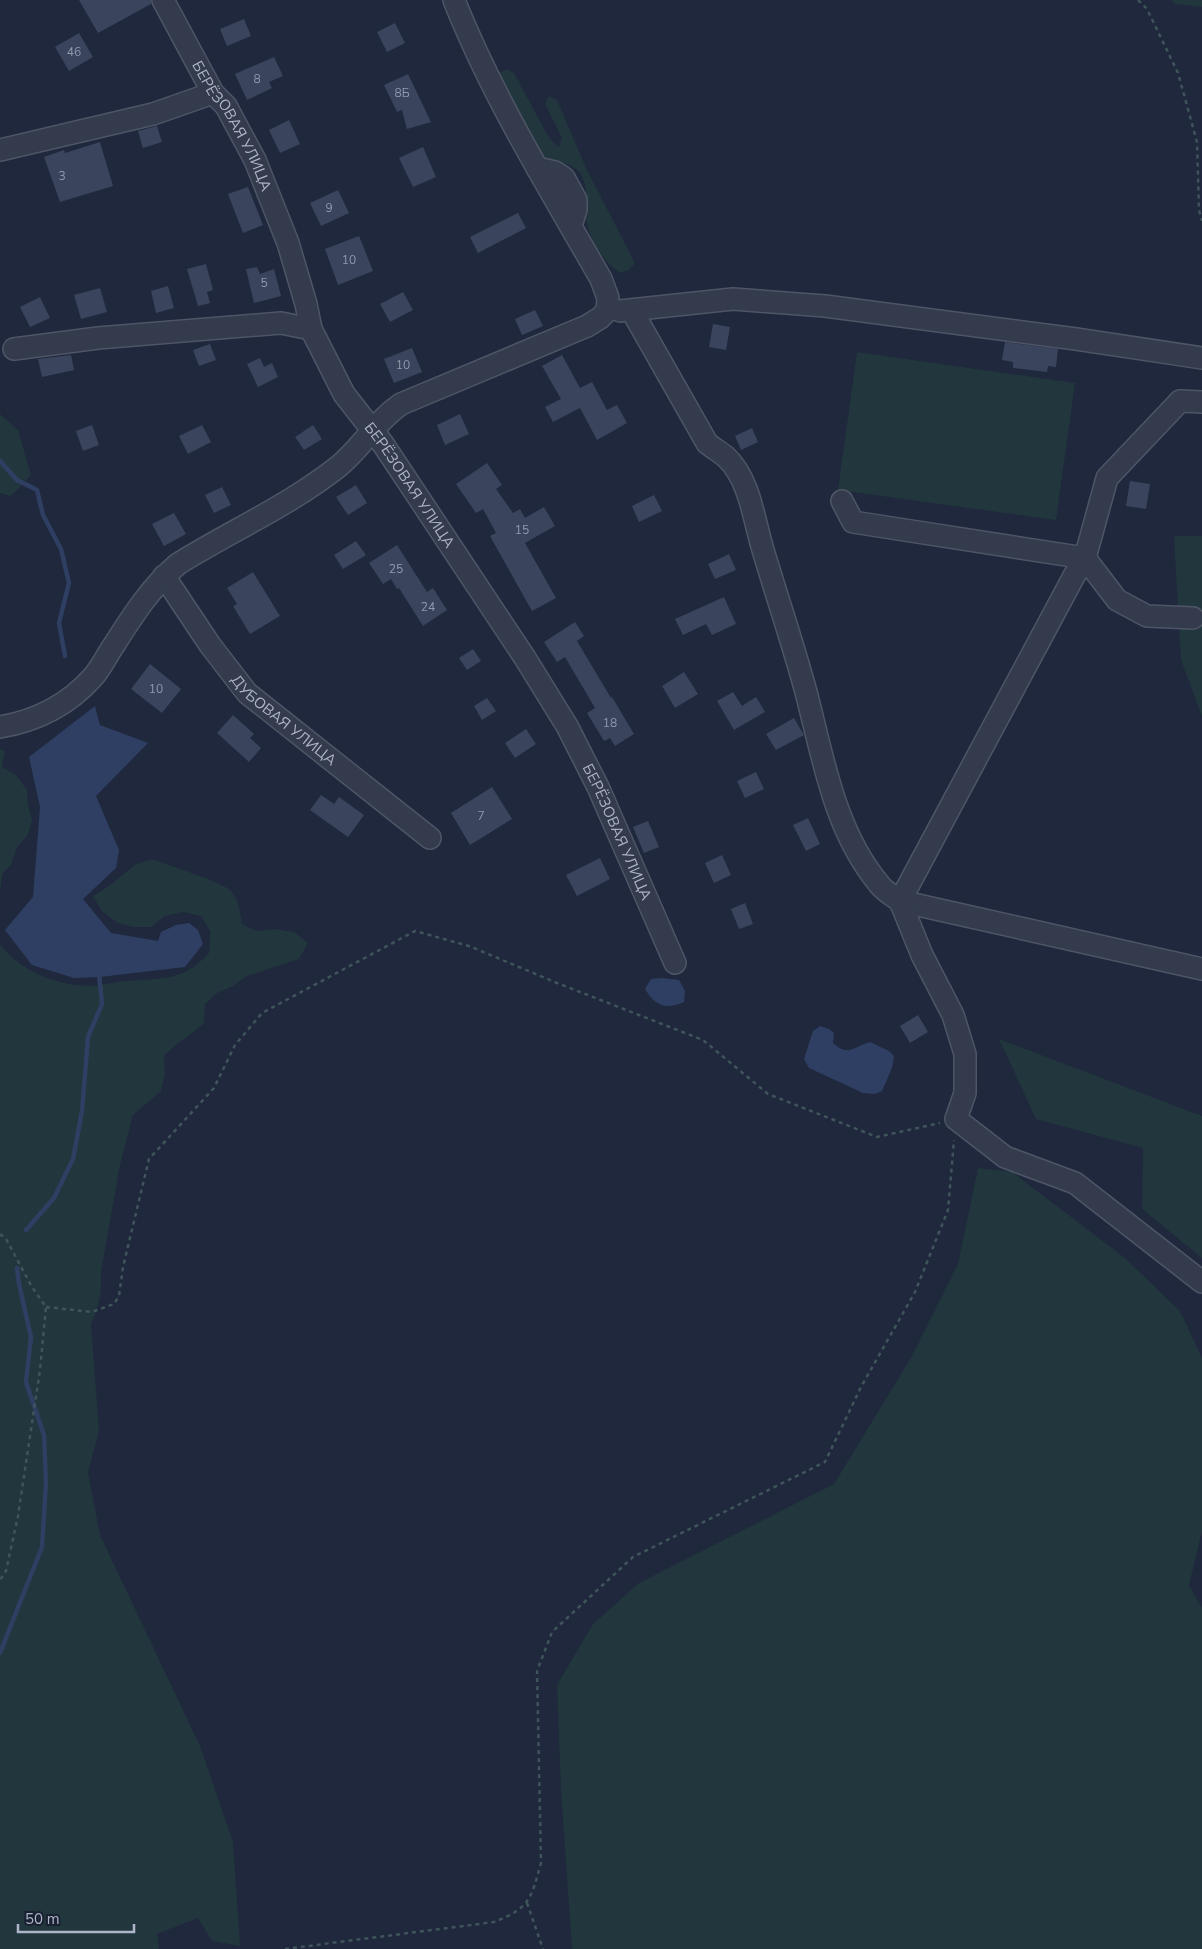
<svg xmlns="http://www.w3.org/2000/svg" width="1202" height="1949" viewBox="0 0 1202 1949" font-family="'Nunito Sans',sans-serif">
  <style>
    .green { fill: #21373d }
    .water { fill: #2f3f63 }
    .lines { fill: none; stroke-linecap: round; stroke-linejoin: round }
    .stream { stroke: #2f3f63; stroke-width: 4.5 }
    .building { fill: #3b445d }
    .minor-casing { stroke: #4e5567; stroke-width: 24 }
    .path { stroke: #3f545b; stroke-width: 2.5; stroke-dasharray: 4 4; stroke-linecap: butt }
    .minor { stroke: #333b4c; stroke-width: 21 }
    .labels { text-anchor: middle; stroke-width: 4.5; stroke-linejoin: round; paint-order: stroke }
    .number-label { font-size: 12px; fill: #9199ad }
    .street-label { font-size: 15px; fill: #aeb5c8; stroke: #192031 }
  </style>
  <rect width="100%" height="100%" fill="#1f283c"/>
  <path class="green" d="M1171,0H1202V7L1175,4Z
    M506,69L514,73L547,134L552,141L559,147L562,138L545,104L549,96L557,100L587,170L635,263L629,270L620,273C603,262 589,239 586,218C586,214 587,211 587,207C588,197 585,180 580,173C569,159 550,164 539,153L498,74Z
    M857,352L1075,383L1056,520L838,490Z
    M0,414L18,430L31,475L11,496L0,493Z
    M1174,536H1202V716L1181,660Z
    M0,749L5,751L2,767L16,775L27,790L28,805L32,821L27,836L17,847L12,863L2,875L0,892Z
    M152,859C167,865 223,882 231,891C239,900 240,912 242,924L257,931L275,929L294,932L308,943L299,959L247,976L233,986L217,993L205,1004L204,1023C191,1035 176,1043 164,1056L165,1074L161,1091L133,1115L120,1165L101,1272C102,1292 99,1306 91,1324L99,1431L88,1472L100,1535L200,1746L233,1842L240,1946L212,1941L198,1918L157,1934L159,1949H0V944C20,971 58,986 91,986C104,985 117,981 129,981C165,978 183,981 209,953L210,935L211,933L201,916L183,912L165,916L151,927H132L116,922L102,911L93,896L109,886L136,864Z
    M999,1039L1202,1116V1258L1142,1209L1143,1148L1036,1119Z
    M978,1168L1012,1172L1125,1258L1180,1311L1202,1358V1531L1189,1585L1202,1608V1949H572L561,1790L557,1685L593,1624L639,1583L834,1484L912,1356L958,1264Z"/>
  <path class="water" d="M95,706L100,725L148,743L96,796L119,850L116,868L83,899L111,933L158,941L161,932L176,925L189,923L198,930L203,944L185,967L100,977L74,978L32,965L5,930L33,897L40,807L29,757Z
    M662,978L679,980L685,991L684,1002C666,1010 655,1006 645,989L651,979Z
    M820,1026L829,1029L834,1033L833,1043C848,1057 853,1047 870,1042L889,1051L894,1056L892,1068L882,1091L875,1094L863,1093L809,1068L804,1059L813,1031Z"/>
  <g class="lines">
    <path class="stream" d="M0,461L17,480L37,490L43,515L61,549L69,583L59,623L65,656
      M26,1230L54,1198L73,1159L82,1111L88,1037L102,1004L99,973
      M0,1653L42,1547L46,1483L44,1435L26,1382L31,1337L19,1284L17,1268"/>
  </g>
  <path class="building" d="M79,0H151V4L98,33Z
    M244,19L251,36L227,46L220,29Z
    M395,23L405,43L387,52L377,32Z
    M79,33L93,57L69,71L55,47Z
    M274,57L283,76L269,82L272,88L247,100L235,74Z
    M408,74L431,122L407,129L402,110L397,112L384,85Z
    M289,120L300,144L280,153L269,130Z
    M157,126L162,142L143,148L138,131Z
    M100,142L113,186L60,202L44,157L64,150L65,153Z
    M423,147L436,177L413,187L399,158Z
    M248,187L263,225L243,233L228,194Z
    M338,190L349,213L321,226L310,203Z
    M518,213L526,228L478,253L470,237Z
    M359,236L373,271L338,285L325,249Z
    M206,264L213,290L207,292L210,303L198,306L187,269Z
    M257,267L260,274L274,269L281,296L254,303L246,269Z
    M168,286L174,308L156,313L151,291Z
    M100,288L107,312L81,319L74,295Z
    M403,292L413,310L390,322L380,304Z
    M40,297L50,318L30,327L20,307Z
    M535,310L543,326L522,335L515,319Z
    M713,324L730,327L726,350L709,347Z
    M1005,342L1058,349L1056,367L1048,366L1047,372L1013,368V362L1002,360Z
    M210,344L216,360L199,366L193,350Z
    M412,348L422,372L394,383L384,359Z
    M71,355L74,370L42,377L38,359Z
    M562,355L580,388L592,382L607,410L617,405L627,423L597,440L580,408L553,422L545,407L561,399L542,366Z
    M260,358L264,367L272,363L278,377L258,387L247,364Z
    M460,414L469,434L445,445L437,425Z
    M92,425L99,445L83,451L76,431Z
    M202,425L211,442L188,454L179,436Z
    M313,425L322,439L304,450L295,437Z
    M752,428L758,442L741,450L735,436Z
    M487,463L502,485L496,489L513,513L520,509L525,518L544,507L555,526L525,543L556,598L532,611L490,536L496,533L483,509L476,513L456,484Z
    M1130,481L1150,484L1146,509L1126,506Z
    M356,485L367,503L348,515L336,497Z
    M222,487L231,505L214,513L205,495Z
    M654,495L662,511L639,522L632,506Z
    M174,513L186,534L164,546L152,524Z
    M356,541L366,555L343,569L334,555Z
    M397,545L427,592L433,588L447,610L423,626L399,588L397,589L391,579L383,584L369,563Z
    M729,554L736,570L715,579L708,564Z
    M253,572L280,616L250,634L233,606L237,604L227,588Z
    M724,597L736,624L712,635L706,624L683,635L675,619Z
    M575,622L584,636L577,641L611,698L612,697L634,734L615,746L610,738L604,741L587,713L595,708L565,657L557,662L544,642Z
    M473,649L481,661L467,670L459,658Z
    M150,664L181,689L162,713L131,689Z
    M684,672L698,694L675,708L662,686Z
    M733,692L742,706L756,697L765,712L734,730L717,701Z
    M487,698L496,711L482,720L474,706Z
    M233,715L254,734L250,738L261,748L249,762L217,733Z
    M794,718L804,735L776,750L766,734Z
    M526,729L536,744L515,758L505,743Z
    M756,772L764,789L745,798L737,781Z
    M492,787L512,819L470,845L451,813Z
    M321,795L334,804L339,797L364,815L348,837L310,810Z
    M808,818L820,844L806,851L793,825Z
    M648,821L659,847L644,853L633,827Z
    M722,855L731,875L714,883L705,863Z
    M600,858L610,879L577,896L566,875Z
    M745,903L753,924L739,929L731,909Z
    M918,1015L928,1032L910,1043L900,1026Z"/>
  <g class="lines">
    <defs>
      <g id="minor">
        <path id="s1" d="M163,0L213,93L226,106L255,160L288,243L306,304L311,329L344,394L383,444L525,658L567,726L598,787L675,963"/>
        <path d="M0,150L153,114L213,93"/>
        <path d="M537,168L555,172L564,178L576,200V209L571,226"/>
        <path d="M620,311L733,299L825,306L1076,339L1202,358"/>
        <path d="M632,311L707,443C713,448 720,452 726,457C750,479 754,521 763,550C777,597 793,644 806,692C823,757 834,830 879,884C884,891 893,896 900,901L1202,969"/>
        <path d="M14,349L98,338L281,323L311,329"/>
        <path d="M842,501L853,522L1085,558L1117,600L1147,616L1193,618"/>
        <path id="s2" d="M164,576L210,645L247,693L430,838"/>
        <path d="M0,727C36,721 68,705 93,677C101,668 107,655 114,645C133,615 151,587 178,564C231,531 290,505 339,466C362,447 376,421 401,404L587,326L600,318L607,311L608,298L601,279C549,188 493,98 454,0"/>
        <path d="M900,901L1074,576L1085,558L1107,478L1180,401L1202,402"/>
        <path d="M900,901L922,955L953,1015L965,1054V1093L956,1119L1005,1157L1075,1183L1202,1282"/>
      </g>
    </defs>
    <use href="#minor" class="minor-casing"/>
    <path class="path" d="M1138,0L1147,9L1178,73L1197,142L1199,210L1202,221
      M0,1234L6,1239L32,1287L46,1307L40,1370L18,1516L6,1571L0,1580
      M46,1307L92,1312L114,1304L119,1296L123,1267L149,1159L214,1088L235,1045L262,1013L415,931L469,946L557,983L703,1040L768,1094L877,1137L940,1123
      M527,1903L543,1949
      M285,1949L494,1922C530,1908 531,1899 541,1863L537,1671L552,1632L633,1557L825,1462L861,1387L915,1292L948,1210L954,1140"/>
    <use href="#minor" class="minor"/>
  </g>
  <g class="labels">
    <g class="number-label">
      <text x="74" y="56">46</text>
      <text x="257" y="83">8</text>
      <text x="402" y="97">8Б</text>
      <text x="62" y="180">3</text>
      <text x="329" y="212">9</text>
      <text x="349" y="264">10</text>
      <text x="264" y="287">5</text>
      <text x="403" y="369">10</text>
      <text x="522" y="534">15</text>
      <text x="396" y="573">25</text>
      <text x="428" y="611">24</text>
      <text x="156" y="693">10</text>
      <text x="610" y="727">18</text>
      <text x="481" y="820">7</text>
    </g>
    <g class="street-label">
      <text dy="5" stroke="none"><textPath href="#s1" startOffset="144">БЕРЁЗОВАЯ УЛИЦА</textPath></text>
      <text dy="5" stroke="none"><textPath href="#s1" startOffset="549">БЕРЁЗОВАЯ УЛИЦА</textPath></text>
      <text dy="5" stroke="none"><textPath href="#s2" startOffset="189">ДУБОВАЯ УЛИЦА</textPath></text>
      <text dy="5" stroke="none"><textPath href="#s1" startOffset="954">БЕРЁЗОВАЯ УЛИЦА</textPath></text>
    </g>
  </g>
  <path d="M18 1924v8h116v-8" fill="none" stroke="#aeb5c8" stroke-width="2.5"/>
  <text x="25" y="1924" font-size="15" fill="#aeb5c8" stroke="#192031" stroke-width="4" paint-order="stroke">50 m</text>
</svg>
